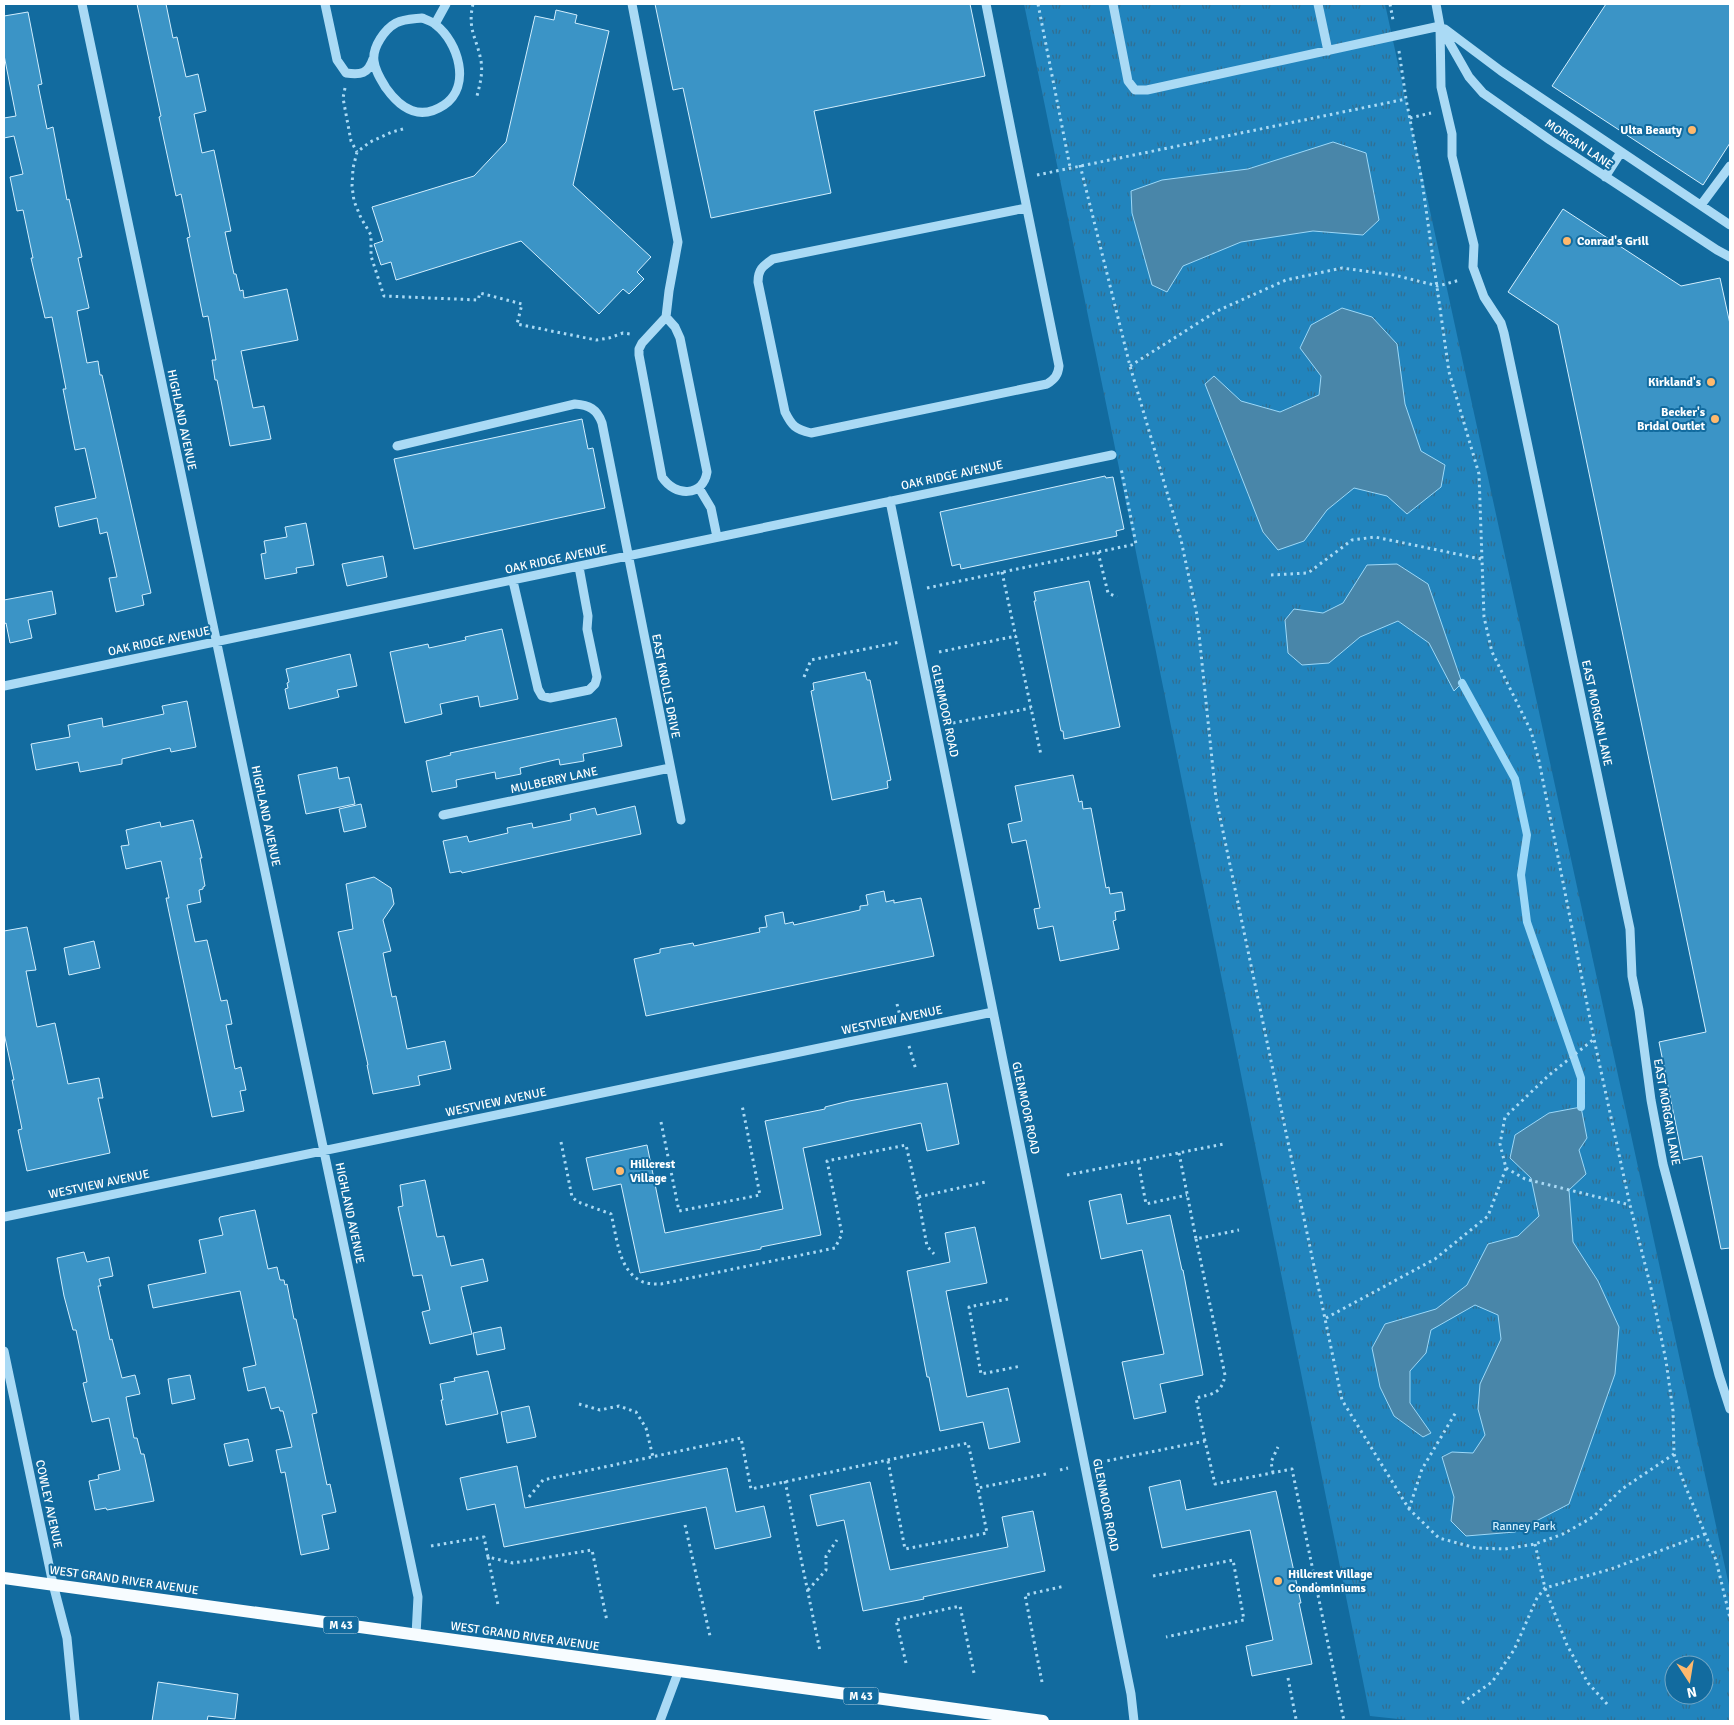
<svg xmlns="http://www.w3.org/2000/svg" width="1734" height="1725" viewBox="0 0 1734 1725" font-family="Signika,sans-serif">
  <style>
    .park { fill: url(#park-tufts); fill-rule: evenodd }
    .water { fill: #4986a9; stroke: #9cd8f8 }
    .lines { fill: none; stroke-linecap: round; stroke-linejoin: round }
    .stream { stroke: #9cd8f8; stroke-width: 8 }
    .building { fill: #3b94c6; stroke: #d2eefe }
    .path { stroke: #aadaf5; stroke-width: 3; stroke-dasharray: 2.5 4; stroke-linecap: butt }
    .minor { stroke: #aadaf5; stroke-width: 9 }
    .major { stroke: #f7fcff; stroke-width: 12 }
    .poi-dot { fill: #ffb96d; stroke: #126b9f; stroke-width: 2 }
    .labels { text-anchor: middle; stroke-width: 4; stroke-linejoin: round; paint-order: stroke }
    .shield { fill: #126b9f; stroke: #b8d3e2; stroke-width: 1 }
    .shield-label { font-size: 11px; font-weight: bold; fill: #fff }
    .poi-label { font-size: 12px; font-weight: bold; fill: #fff; stroke: #126b9f; text-anchor: end }
    .street-label { font-size: 12px; fill: #fff; stroke: #126b9f }
    .park-label { font-size: 12px; fill: #d2eefe; stroke: #126b9f }
  </style>
  <defs>
    <pattern id="park-tufts" width="24" height="20" patternUnits="userSpaceOnUse" patternTransform="scale(1.25)"><rect width="24" height="20" fill="#2184bd"/><path d="M3 7l-1-3M5 7V3M7 7l1-3M15 17l-1-3M17 17v-4M19 17l1-3" fill="none" stroke="#326e90"/></pattern>
  </defs>
  <rect width="100%" height="100%" fill="#126b9f"/>
  <path class="park" d="M1024,4H1385L1730,1590V1721H1417L1370,1716L1109,418ZM1674,1665H1704V1695H1674Z"/>
  <path class="water" d="M1333,142L1366,153L1379,220L1363,235L1313,231L1241,242L1183,266L1167,292L1152,285L1132,213L1131,191L1162,180L1248,169Z
    M1342,308L1372,317L1397,344L1405,404L1421,451L1445,465L1441,487L1407,514L1387,496L1354,488L1327,510L1304,541L1278,550L1263,532L1205,384L1214,376L1241,401L1280,412L1319,395L1321,376L1300,348L1311,325Z
    M1397,564L1428,584L1462,683L1454,691L1429,643L1398,621L1360,637L1329,663L1302,665L1288,653L1285,620L1294,609L1323,613L1343,603L1367,565Z
    M1581,1107L1587,1138L1579,1150L1586,1174L1569,1190L1573,1242L1598,1281L1619,1327L1615,1374L1569,1504L1515,1532L1466,1536L1451,1521L1454,1497L1442,1457L1452,1452L1473,1453L1485,1435L1478,1409L1480,1384L1501,1339L1498,1315L1475,1305L1431,1330L1426,1353L1410,1371V1403L1431,1433L1423,1437L1394,1416L1380,1387L1372,1348L1385,1324L1436,1309L1467,1285L1488,1244L1518,1236L1539,1216L1531,1178L1510,1158L1515,1135L1549,1113Z"/>
  <g class="lines">
    <path class="stream" d="M1462,683L1515,779L1527,835L1521,875L1527,922L1581,1078V1107"/>
  </g>
  <path class="building" d="M137,4H166L173,38L177,37L186,77L198,74L206,111L194,114L202,153L214,150L231,231L225,232L234,274H236L240,291L243,290L244,298L287,289L298,340L241,351L253,408L264,406L271,439L230,446L217,380H215L212,360H216L208,316L203,317L187,238L190,237L181,194L176,196L159,117L161,116Z
    M655,4H970L985,76L814,111L831,193L711,218L683,88L673,90Z
    M1606,4H1730V143L1703,185L1552,86Z
    M556,10L577,15L575,23L609,31L573,185L651,257L637,272L644,279L629,294L623,289L599,314L521,241L396,280L391,262L381,265L374,244L383,241L372,207L474,176L506,142L535,16L554,20Z
    M28,12L42,84L38,85L47,129L53,127L67,200L69,199L82,257L78,258L89,308L77,311L87,363L98,361L100,375H102L151,593L142,595L144,605L116,612L109,578L117,577L107,532L100,534L97,518L59,527L55,507L96,498L85,448L75,450L63,389H66L52,317L45,318L31,258H33L23,210L17,211L10,177L23,174L14,136L4,138V118L16,116L4,55V16Z
    M1563,209L1681,286L1720,278L1730,324V1248L1721,1249L1702,1156L1683,1160L1659,1042L1706,1032L1558,325L1508,292Z
    M582,419L588,449L593,448L605,508L414,549L394,459Z
    M1105,476L1106,478L1113,477L1124,529L1116,531L1117,536L961,569L960,564L952,566L940,512Z
    M306,523L314,565L296,568L297,573L265,579L261,554L266,553L264,541L287,537L285,527Z
    M383,556L387,577L347,586L342,564Z
    M1089,581L1120,727L1064,739L1063,731H1061L1042,640L1034,601H1036L1034,592Z
    M52,591L56,614L28,620L32,638L10,643L6,623L4,624V600Z
    M502,629L518,699L480,707L478,696L440,704L442,714L405,723L390,652L428,644L429,648L466,640L465,637Z
    M350,654L357,686L337,690L339,697L289,709L285,689L288,688L287,683L289,682L286,669Z
    M865,672L867,680H870L891,780L887,781L888,788L832,800L811,691L814,690L813,683Z
    M187,701L196,747L171,752L170,748L122,759V764L80,772L78,762L36,770L31,744L70,737L68,725L102,718L103,727L164,714L162,706Z
    M616,718L622,746L583,754L584,761L560,765L559,759L520,768L521,774L496,779L495,772L456,780L457,787L432,792L426,761L451,755L450,753Z
    M337,767L339,779L349,777L355,804L306,814L298,775Z
    M1073,775L1079,802L1082,801L1083,809L1091,808L1106,888L1109,887L1110,894L1122,892L1125,910L1115,912L1116,920L1113,921L1119,949L1060,961L1053,926L1038,929L1034,909L1040,908L1026,840L1012,843L1008,824L1022,821L1015,786Z
    M361,804L366,827L344,832L339,809Z
    M635,806L641,834L462,873L461,871L450,873L443,841L467,836L469,842L508,833L507,828L532,823L533,828L571,820L570,814L595,808L597,815Z
    M193,820L202,858H200L205,886L203,887V889L199,890L201,902L187,905L195,942L207,940L221,1001L227,1000L232,1024L226,1025L235,1069L241,1067L246,1090L240,1091L244,1111L212,1117L166,898H169L161,861L126,869L121,846L129,845L126,830L160,822L161,827Z
    M374,877L391,888L394,904L383,920L391,951L383,953L392,997L396,996L407,1049L445,1041L451,1069L418,1076L420,1085L373,1094L367,1065H368L338,932L353,929L346,884Z
    M884,891L886,902L894,900V903L921,898L934,956L646,1016L634,959L660,953V949L693,943L694,946L760,932L759,928L767,927L765,916L783,912L785,924L793,922L794,925L860,910V906L868,905L866,895Z
    M27,927L36,970L26,971L37,1027L55,1023L68,1084L99,1078L103,1098H98L110,1153L27,1171L18,1130L22,1129L12,1080H14L4,1033V931Z
    M94,941L100,968L69,975L64,948Z
    M947,1083L959,1144L927,1151L921,1123L803,1148L821,1235L761,1247V1249L640,1273L621,1184L593,1190L586,1158L647,1145L665,1233L783,1209L765,1121L825,1109V1107L849,1101Z
    M425,1180L437,1237L444,1236L451,1266L483,1259L488,1281L461,1287L472,1334L430,1344L422,1312L430,1310L422,1275L413,1276L398,1207L403,1206L400,1185Z
    M1121,1194L1127,1224L1170,1215L1182,1270H1183L1203,1375L1160,1384L1166,1412L1134,1419L1122,1362L1164,1354L1142,1250L1101,1259L1089,1201Z
    M255,1210L268,1269L277,1267L280,1280H284L285,1285L287,1284L294,1319H296L317,1413L312,1414L327,1485L330,1484L336,1512L322,1515L329,1549L301,1555L285,1472L281,1473L276,1450L292,1447L283,1411H280L279,1407L271,1409L265,1387L248,1391L243,1368L256,1365L240,1291L153,1308L148,1285L206,1273L199,1240L223,1235L219,1219L220,1217Z
    M975,1227L987,1283L946,1291L967,1397L1008,1388L1020,1442L989,1449L983,1422L940,1431L929,1377H927L907,1271L950,1262L945,1233Z
    M84,1252L87,1262L109,1257L113,1276L99,1279L101,1286H98L110,1340L112,1339L122,1378L135,1375L140,1394L126,1397L134,1438H137L141,1454H144L154,1501L107,1510L106,1508L95,1510L89,1481L99,1479L98,1475L120,1470L109,1418L92,1422L83,1383L87,1382L76,1330H73L64,1296L57,1258Z
    M501,1327L505,1349L477,1355L473,1333Z
    M488,1371L498,1414L446,1425L441,1400H443L440,1384L455,1381L454,1378Z
    M190,1375L195,1399L172,1404L168,1379Z
    M529,1406L536,1437L507,1443L501,1412Z
    M248,1439L253,1461L229,1466L224,1444Z
    M517,1466L525,1508L727,1468L736,1512L764,1506L771,1537L715,1549L706,1507L504,1547L495,1504L467,1510L460,1478Z
    M1180,1480L1186,1510L1276,1491L1301,1603H1299L1312,1664L1252,1676L1246,1646L1273,1640L1250,1530L1162,1548L1149,1487Z
    M870,1482L890,1570L1008,1547L1002,1517L1033,1511L1045,1571L923,1597L924,1599L863,1611L844,1520L817,1526L810,1495Z
    M158,1682L238,1694L235,1719L208,1716L207,1721H152Z"/>
  <g class="lines">
    <path class="path" d="M473,4C467,30 477,38 481,61C483,73 480,84 477,96
      M1038,4L1070,167
      M1390,4L1393,20
      M1399,51L1406,99L1422,181L1449,372L1479,474L1484,617L1492,652L1531,731L1539,761L1594,1039L1630,1205L1651,1288L1666,1361L1673,1411L1674,1454L1684,1483L1716,1560L1730,1618
      M345,88L343,98L351,141L357,152
      M1410,118L1431,113
      M403,129L392,132L370,142L357,152L353,168L352,186L354,201L361,218L371,235V256L384,296L478,300L480,293L522,304L517,324L596,340L609,338L623,333L630,334
      M1080,165L1130,366L1181,540L1197,615L1216,798L1342,1400L1409,1509L1439,1538L1476,1548L1505,1549L1535,1544L1563,1534L1593,1517L1622,1489L1674,1454
      M1037,175L1406,99
      M1130,366L1217,311L1286,280L1342,268L1394,275L1438,286L1460,280
      M1098,552L1108,593L1117,597
      M1002,572L1041,755
      M1271,575L1308,573L1352,540L1375,537L1481,559
      M927,588L1136,544L1121,468
      M939,652L1016,636
      M804,677L811,660L900,642
      M953,723L1031,708
      M897,1004L900,1016
      M909,1046L916,1070
      M661,1122L679,1211L760,1195L742,1105
      M561,1142L572,1197L578,1202L611,1214C617,1236 618,1270 641,1281C646,1284 654,1284 661,1284L835,1248L842,1234L827,1161L906,1145L918,1197L986,1182
      M1179,1153L1196,1239L1239,1230
      M1138,1161L1146,1204L1187,1195
      M1506,1168L1525,1179L1630,1205
      M1067,1175L1224,1144
      M918,1197L927,1246L934,1254
      M1196,1239L1225,1375C1222,1394 1212,1394 1196,1398L1205,1441
      M1008,1299L969,1307L981,1374L1021,1366
      M1326,1318L1435,1259L1488,1216L1506,1168L1500,1144L1505,1117L1548,1076L1594,1039
      M579,1404L600,1410L619,1406L636,1412L646,1428L653,1457
      M888,1461L905,1549L987,1533L978,1488L1046,1474
      M1101,1462L1205,1441L1215,1484L1292,1469L1344,1721
      M1060,1470L1068,1468
      M1273,1473L1271,1462L1278,1447
      M785,1481L820,1651
      M529,1497L543,1480L741,1438L751,1489L968,1443L978,1488
      M1409,1509L1422,1469L1456,1412
      M685,1525L710,1636
      M1535,1544L1545,1588L1567,1645L1588,1683L1608,1705
      M431,1546L484,1537L488,1557L513,1563L592,1550L607,1621
      M488,1557L498,1605
      M1153,1576L1233,1560L1244,1620L1166,1637
      M808,1590L826,1570V1556L837,1540
      M906,1663L896,1620L960,1606L974,1673
      M1288,1678L1296,1719
      M1042,1682L1025,1595L1065,1586
      M1462,1703L1492,1682L1514,1650L1537,1598L1545,1588L1611,1569L1705,1534"/>
    <path class="minor" d="M82,4L418,1597L416,1635
      M325,4L337,60L346,73C361,75 368,74 373,59
      M632,4L678,242L669,291L666,317L642,343L639,349V355L662,477C675,497 703,497 707,472L680,338L675,327L666,317
      M986,4C1010,125 1034,245 1059,366C1058,375 1055,379 1047,384L811,433C795,429 792,426 785,412L758,282C758,269 763,266 773,259L1026,208
      M1113,4L1128,81L1135,90H1147L1440,26
      M1318,4L1328,51
      M1436,4L1440,26L1469,77L1483,93L1550,140L1717,250L1730,257
      M422,18C427,20 433,22 436,25C458,42 472,86 444,105C420,121 401,109 386,88C381,80 375,71 374,61C372,47 385,29 396,23C404,19 414,19 422,18Z
      M435,24L446,4
      M1440,26L1441,87L1452,134V156L1474,245L1473,267L1484,297L1501,323L1504,333L1630,929L1632,976L1639,1010L1651,1100L1663,1164L1719,1375L1730,1409
      M1445,29L1501,71L1730,225
      M1605,177L1621,152
      M1701,205L1730,166
      M397,446L575,404C589,405 597,409 602,423L681,820
      M699,488L711,508L717,537
      M890,501L1131,1694L1134,1721
      M513,581L538,689L542,696L550,698L589,690L595,684L597,677L587,629L588,616L579,567
      M4,686L1112,455
      M443,815L670,768
      M4,1217L993,1012
      M4,1351L53,1584L67,1638L75,1721
      M660,1721L679,1670"/>
    <path class="major" d="M4,1578L1043,1721"/>
  </g>
  <g class="poi-dot">
    <circle cx="1692" cy="130" r="5"/>
    <circle cx="1567" cy="241" r="5"/>
    <circle cx="1711" cy="382" r="5"/>
    <circle cx="1715" cy="419" r="5"/>
    <circle cx="620" cy="1171" r="5"/>
    <circle cx="1278" cy="1581" r="5"/>
  </g>
  <g class="labels">
    <g class="shield">
      <rect x="323.5" y="1616.5" width="35" height="17" rx="4"/>
      <rect x="843.5" y="1687.5" width="35" height="17" rx="4"/>
    </g>
    <g class="shield-label">
      <text x="341" y="1629">M 43</text>
      <text x="861" y="1700">M 43</text>
    </g>
    <g class="poi-label">
      <text x="1682" y="134">Ulta Beauty</text>
      <text x="1577" y="245" text-anchor="start">Conrad's Grill</text>
      <text x="1701" y="386">Kirkland's</text>
      <text x="1705" y="416">Becker's<tspan x="1705" dy="14">Bridal Outlet</tspan></text>
      <text x="630" y="1168" text-anchor="start">Hillcrest<tspan x="630" dy="14">Village</tspan></text>
      <text x="1288" y="1578" text-anchor="start">Hillcrest Village<tspan x="1288" dy="14">Condominiums</tspan></text>
    </g>
    <g class="street-label">
      <text transform="translate(1579 144) rotate(34)" y="4">MORGAN LANE</text>
      <text transform="translate(182 420) rotate(78)" y="4">HIGHLAND AVENUE</text>
      <text transform="translate(952 475) rotate(-12)" y="4">OAK RIDGE AVENUE</text>
      <text transform="translate(556 559) rotate(-12)" y="4">OAK RIDGE AVENUE</text>
      <text transform="translate(159 641) rotate(-12)" y="4">OAK RIDGE AVENUE</text>
      <text transform="translate(666 686) rotate(79)" y="4">EAST KNOLLS DRIVE</text>
      <text transform="translate(945 711) rotate(78)" y="4">GLENMOOR ROAD</text>
      <text transform="translate(1597 713) rotate(78)" y="4">EAST MORGAN LANE</text>
      <text transform="translate(554 780) rotate(-12)" y="4">MULBERRY LANE</text>
      <text transform="translate(266 816) rotate(78)" y="4">HIGHLAND AVENUE</text>
      <text transform="translate(892 1020) rotate(-12)" y="4">WESTVIEW AVENUE</text>
      <text transform="translate(496 1102) rotate(-12)" y="4">WESTVIEW AVENUE</text>
      <text transform="translate(1026 1108) rotate(78)" y="4">GLENMOOR ROAD</text>
      <text transform="translate(1667 1112) rotate(80)" y="4">EAST MORGAN LANE</text>
      <text transform="translate(99 1184) rotate(-12)" y="4">WESTVIEW AVENUE</text>
      <text transform="translate(350 1213) rotate(78)" y="4">HIGHLAND AVENUE</text>
      <text transform="translate(49 1504) rotate(78)" y="4">COWLEY AVENUE</text>
      <text transform="translate(1106 1505) rotate(79)" y="4">GLENMOOR ROAD</text>
      <text transform="translate(124 1580) rotate(8)" y="4">WEST GRAND RIVER AVENUE</text>
      <text transform="translate(525 1636) rotate(8)" y="4">WEST GRAND RIVER AVENUE</text>
    </g>
    <g class="park-label">
      <text x="1524" y="1530">Ranney Park</text>
    </g>
  </g>
  <rect width="1734" height="1725" fill="none" stroke="#ffffff" stroke-width="10"/>
  <g transform="translate(1689 1680) rotate(168)"><circle r="24" fill="#126b9f" stroke="#71a6c5"/>
  <path d="M0-4L9 19L0 12L-9 19Z" fill="#ffb96d"/>
  <text y="-8" font-size="14" font-weight="bold" text-anchor="middle" fill="#ffffff">N</text>
  </g>
</svg>
